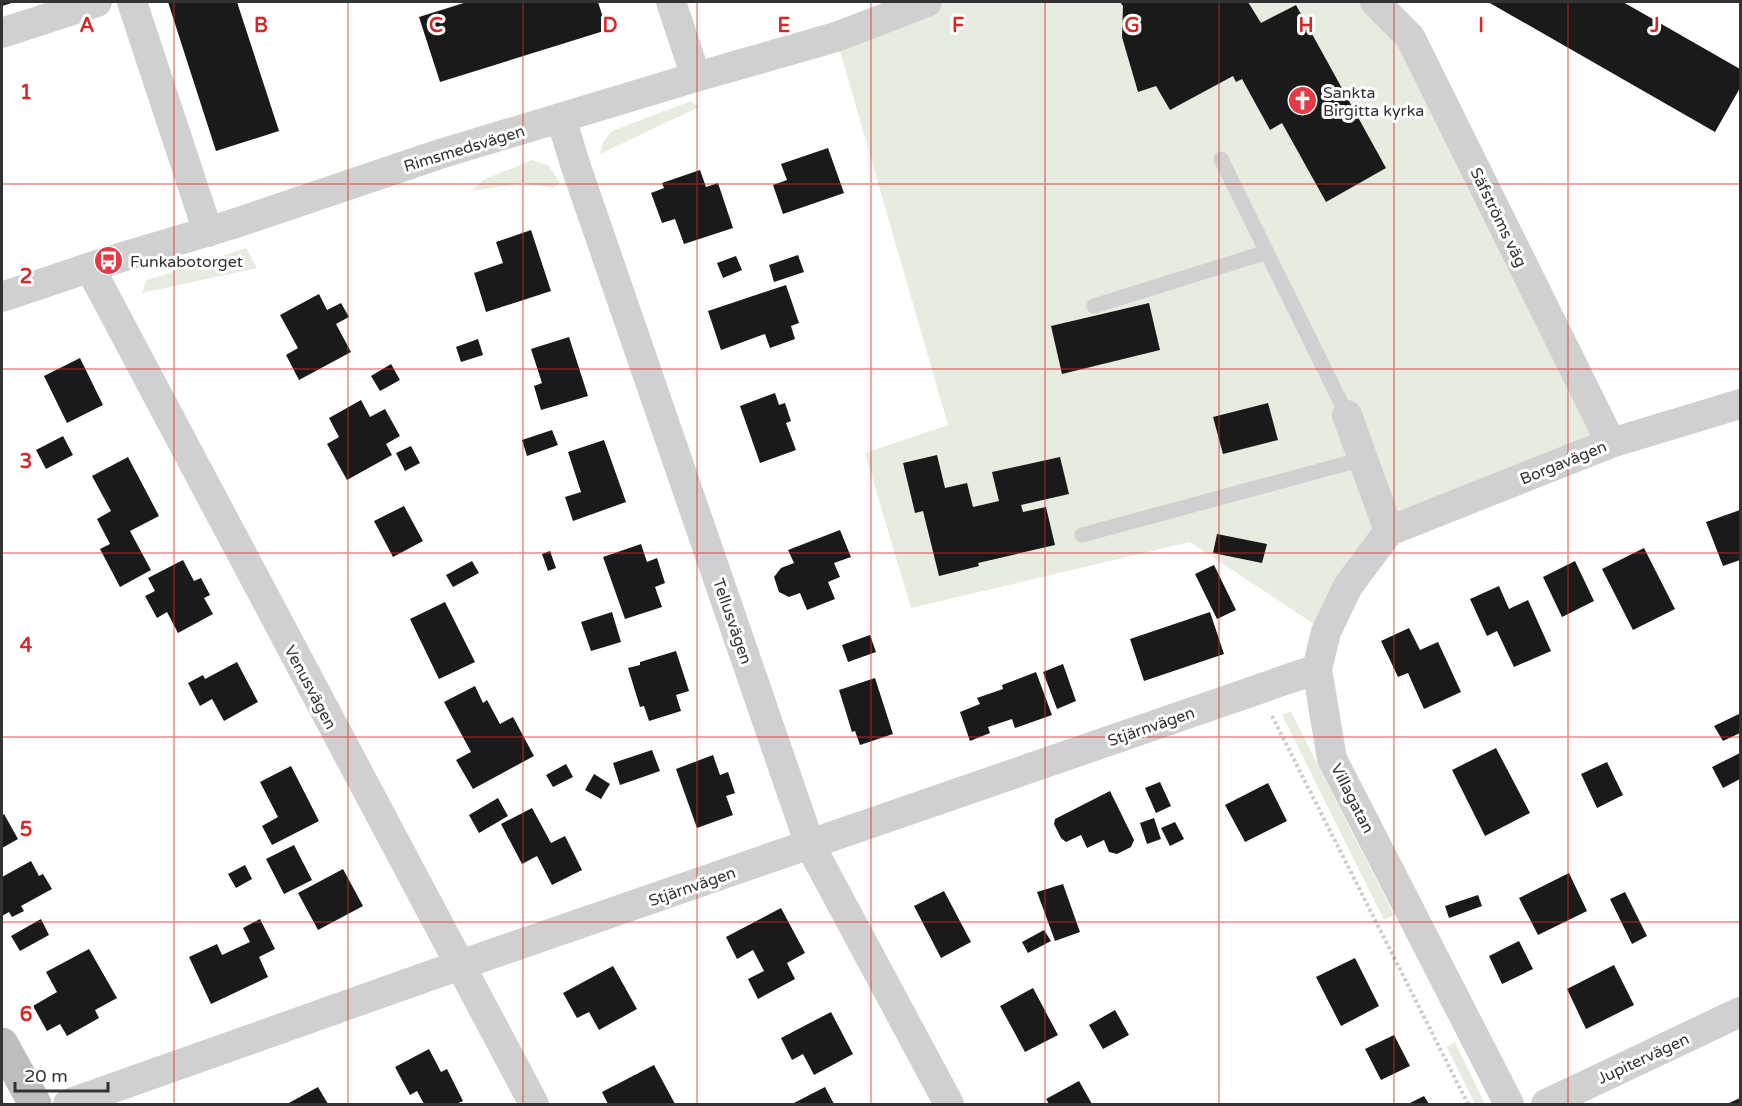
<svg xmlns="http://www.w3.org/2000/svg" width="1742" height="1106" viewBox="0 0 1742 1106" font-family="'Varela Round',sans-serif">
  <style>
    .green { fill: #e6ecdf }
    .building { fill: #1a1a1a }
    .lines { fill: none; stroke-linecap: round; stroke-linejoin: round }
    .path { stroke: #cdcdcd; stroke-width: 4; stroke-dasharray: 3 3; stroke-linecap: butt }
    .lane { stroke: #d0d0d0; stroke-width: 15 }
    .street { stroke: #d0d0d0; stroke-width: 30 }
    .secondary { stroke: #bdbdbd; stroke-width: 33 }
    .grid { fill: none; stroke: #d62828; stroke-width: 1.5; stroke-opacity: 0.55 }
    .labels { text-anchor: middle; stroke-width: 6; stroke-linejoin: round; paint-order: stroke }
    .poi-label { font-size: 16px; fill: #333; stroke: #fff; text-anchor: start }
    .street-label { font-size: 16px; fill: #333; stroke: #fff }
    .grid-label { font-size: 20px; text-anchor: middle; font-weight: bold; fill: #d62828; stroke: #fff; stroke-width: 6; stroke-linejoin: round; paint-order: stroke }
  </style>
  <rect width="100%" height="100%" fill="#fff"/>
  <path class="green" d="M927,2H1375L1611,443L1390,531L1326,632L1190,542L911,608L865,453L948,425L836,37Z
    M691,101L699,107L600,154L603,142L612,131Z
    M532,160L548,165L560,182L554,188L522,183L472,191L483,180Z
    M246,248L257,268L142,293L147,280Z
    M1291,712L1394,915L1384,920L1282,715Z
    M1455,1042L1485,1104H1475L1447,1047Z"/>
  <path class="building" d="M2,2H15L2,6Z
    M168,2H237L279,131L216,151Z
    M467,2H598L607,30L440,82L419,17Z
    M1120,2H1248L1261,23L1296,5L1386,168L1326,202L1282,123L1270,130L1242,79L1236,82L1233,76L1170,110L1156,86L1138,92L1122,37L1123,6Z
    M1488,2H1623L1740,69V88L1715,132Z
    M828,148L844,193L783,214L773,185L787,180L781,164Z
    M700,170L706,187L718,183L733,228L684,244L675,219L662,223L651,193L664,188L662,183Z
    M531,230L551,291L486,312L474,273L503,263L496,242Z
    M798,255L804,272L774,282L769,265Z
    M736,256L742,270L723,278L717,263Z
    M786,285L799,323L791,326L795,339L770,348L765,334L721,350L708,311Z
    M319,294L327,310L341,303L349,317L336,324L351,352L299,380L286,355L298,348L280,315Z
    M1149,303L1160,350L1062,374L1051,326Z
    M569,337L588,396L541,410L534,386L542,383L531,349Z
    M478,339L483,355L461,362L456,347Z
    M80,358L103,405L67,423L44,376Z
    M391,364L400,380L380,391L371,376Z
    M775,393L779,405L785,403L791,421L786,423L796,450L760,463L740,406Z
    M361,400L370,417L385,409L400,436L386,444L392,455L347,480L327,444L339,437L329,418Z
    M1268,403L1278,440L1223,454L1213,417Z
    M552,430L558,445L527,456L522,440Z
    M63,436L73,455L46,469L36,450Z
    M604,440L626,502L573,521L565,497L581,492L568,452Z
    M411,446L420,463L405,471L396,453Z
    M937,455L945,488L967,483L973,507L999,501L992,472L1060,457L1069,494L1021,505L1023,512L1046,507L1055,545L978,563L979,566L939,576L923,511L915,513L903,463Z
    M128,457L159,516L130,531L151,570L120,587L100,549L110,544L97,519L111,511L92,476Z
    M404,506L423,541L393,557L374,521Z
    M1740,510V560L1723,566L1706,522Z
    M840,530L851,557L834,563L840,577L828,582L835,599L807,610L800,593L789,597L779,592L774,577L781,568L794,563L788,550Z
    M1217,534L1267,544L1262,563L1213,553Z
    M641,544L647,562L657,558L665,583L655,587L662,607L625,619L603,557Z
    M1644,548L1675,609L1633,630L1602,569Z
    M550,551L556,568L548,571L542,554Z
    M183,560L194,581L201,578L210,595L204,598L213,614L178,633L167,612L157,618L145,596L155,591L148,578Z
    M472,561L479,573L453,587L446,575Z
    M1575,561L1594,601L1562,617L1543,577Z
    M1214,565L1236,610L1217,619L1195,574Z
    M1499,586L1509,609L1528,600L1551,651L1514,667L1497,631L1487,636L1470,599Z
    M445,602L475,662L439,679L410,619Z
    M612,612L621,642L591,651L581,622Z
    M1210,612L1224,654L1144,681L1130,639Z
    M1409,628L1420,650L1438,642L1461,692L1424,709L1408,673L1398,677L1381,641Z
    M870,635L876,652L848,662L842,645Z
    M676,651L689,691L676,695L681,711L649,721L644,706L640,707L628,668L640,665V662Z
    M237,662L258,702L224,721L212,699L200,706L188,683L203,675L205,679Z
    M1063,664L1076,701L1057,709L1043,672Z
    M1036,672L1052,715L1015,728L1012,719L988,727L990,733L970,741L960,712L980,704L977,698L1003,689L1002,685Z
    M875,678L893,734L860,745L855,731L852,732L839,690Z
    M475,686L483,703L487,700L500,724L513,717L534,756L473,789L456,760L471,752L444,702Z
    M1739,714L1740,718V733L1723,741L1714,726Z
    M1496,748L1530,813L1485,836L1452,770Z
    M652,750L660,771L620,785L613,763Z
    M1740,753V779L1723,788L1712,767Z
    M713,755L720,775L728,772L735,793L726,796L733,815L697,828L676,769Z
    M1607,762L1623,795L1597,808L1581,774Z
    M566,764L573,777L553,787L546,775Z
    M291,766L319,821L272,845L262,826L278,817L260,782Z
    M594,774L610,784L601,799L585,790Z
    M1160,782L1171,806L1156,813L1145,788Z
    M1268,783L1287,821L1245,842L1225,805Z
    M1110,791L1134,840L1131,847L1117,854L1109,852L1104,840L1087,848L1081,835L1066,842L1061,838L1054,824L1055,819Z
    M498,798L508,816L479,833L469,815Z
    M532,808L551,843L565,836L582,870L552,885L537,856L522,864L501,824Z
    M4,814L18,839L2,848V816Z
    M1154,818L1161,839L1147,844L1140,823Z
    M1175,822L1184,839L1170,846L1161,828Z
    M294,845L312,880L284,894L266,859Z
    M31,861L39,876L43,874L52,889L21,906L24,911L12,917L9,912L2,916V877Z
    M245,865L252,879L236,888L228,874Z
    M343,869L363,906L318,930L298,893Z
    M1569,873L1587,911L1538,935L1519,898Z
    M1063,884L1080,932L1055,941L1037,892Z
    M944,891L971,942L941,958L914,906Z
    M1625,892L1647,936L1632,944L1610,899Z
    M1478,895L1482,906L1449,918L1445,906Z
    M781,908L805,953L787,963L795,979L758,999L748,979L764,971L753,950L737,959L726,937Z
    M41,919L49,935L20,951L11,936Z
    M260,919L275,949L259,957L268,977L211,1004L189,957L217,944L222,955L250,942L243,928Z
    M1044,930L1051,941L1028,953L1022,942Z
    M1519,941L1533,969L1502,984L1489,956Z
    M89,949L117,998L95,1010L99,1018L67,1036L60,1024L47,1031L33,1006L57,992L46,972Z
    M1355,958L1379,1006L1341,1026L1316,977Z
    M1614,965L1634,1005L1586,1029L1567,989Z
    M613,966L637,1009L599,1030L589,1012L577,1018L563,993Z
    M1033,988L1058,1035L1025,1052L1000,1006Z
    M1115,1010L1129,1035L1103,1049L1089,1025Z
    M831,1012L853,1054L814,1075L803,1054L792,1060L781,1038Z
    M1394,1035L1410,1066L1381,1080L1365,1049Z
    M429,1049L441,1072L447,1069L463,1101L456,1104H424L417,1091L410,1095L395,1067Z
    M654,1065L675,1104H608L602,1092Z
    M1079,1081L1092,1104H1049L1046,1099Z
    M318,1087L328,1104H287Z
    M825,1087L834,1104H792Z
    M1424,1096L1429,1104H1408Z
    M1740,1098V1104H1727Z"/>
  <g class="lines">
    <path class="path" d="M1272,716L1468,1104"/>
    <path class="lane" d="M1221,159L1347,415
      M1094,306L1267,252
      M1082,535L1363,459"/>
    <path class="street" d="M132,2L208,232
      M671,2L696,77
      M1375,2L1410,37L1611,443
      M2,33L97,2
      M561,118L576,167L810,845L949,1104
      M90,268L534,1104
      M2,297L109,261L233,224L440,154L696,77L836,37L927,2
      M1347,415L1389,531L1348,586L1326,632L1317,669L1332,759L1509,1104
      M1389,531L1611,443L1740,404
      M68,1104L460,965L1317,669
      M1546,1104L1740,1012"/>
    <path class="secondary" d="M2,1044L35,1104"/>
  </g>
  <path class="grid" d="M174,2V1104M348,2V1104M523,2V1104M697,2V1104M871,2V1104M1045,2V1104M1219,2V1104M1394,2V1104M1568,2V1104M2,184H1740M2,369H1740M2,553H1740M2,737H1740M2,922H1740"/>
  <defs>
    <symbol id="church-disc" viewBox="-11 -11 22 22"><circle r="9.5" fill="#e63946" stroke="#fff"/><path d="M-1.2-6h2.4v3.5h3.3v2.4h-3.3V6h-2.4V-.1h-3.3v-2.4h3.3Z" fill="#fff"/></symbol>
    <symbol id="bus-disc" viewBox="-11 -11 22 22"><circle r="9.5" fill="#e63946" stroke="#fff"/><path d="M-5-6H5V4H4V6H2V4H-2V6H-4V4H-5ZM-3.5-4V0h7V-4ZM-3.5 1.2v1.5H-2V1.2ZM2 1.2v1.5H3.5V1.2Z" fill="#fff"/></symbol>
  </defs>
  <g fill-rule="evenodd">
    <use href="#church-disc" x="1286" y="84" width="33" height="33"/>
    <use href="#bus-disc" x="92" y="244" width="33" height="33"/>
  </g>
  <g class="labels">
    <g class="poi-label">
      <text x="1323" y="98">Sankta<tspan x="1323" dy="18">Birgitta kyrka</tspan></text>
      <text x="130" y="267">Funkabotorget</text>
    </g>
    <g class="street-label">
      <text transform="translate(464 148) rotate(-17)" y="6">Rimsmedsvägen</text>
      <text transform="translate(1499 217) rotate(64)" y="6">Säfströms väg</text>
      <text transform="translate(1563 462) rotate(-22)" y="6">Borgavägen</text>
      <text transform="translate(733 621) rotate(71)" y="6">Tellusvägen</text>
      <text transform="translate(311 687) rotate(62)" y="6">Venusvägen</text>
      <text transform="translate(1151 726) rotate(-19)" y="6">Stjärnvägen</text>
      <text transform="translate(1353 798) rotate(63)" y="6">Villagatan</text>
      <text transform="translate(692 886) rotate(-19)" y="6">Stjärnvägen</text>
      <text transform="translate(1643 1058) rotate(-25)" y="6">Jupitervägen</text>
    </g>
  </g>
  <g class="grid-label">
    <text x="87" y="32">A</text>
    <text x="261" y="32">B</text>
    <text x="436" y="32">C</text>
    <text x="610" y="32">D</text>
    <text x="784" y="32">E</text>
    <text x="958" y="32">F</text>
    <text x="1132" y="32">G</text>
    <text x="1306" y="32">H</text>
    <text x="1481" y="32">I</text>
    <text x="1655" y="32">J</text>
    <text x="26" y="99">1</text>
    <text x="26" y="283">2</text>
    <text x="26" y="468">3</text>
    <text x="26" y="652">4</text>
    <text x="26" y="836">5</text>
    <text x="26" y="1021">6</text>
  </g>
  <rect width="1742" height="1106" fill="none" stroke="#333333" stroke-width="6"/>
  <path d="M15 1082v9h93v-9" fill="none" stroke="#333333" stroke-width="3"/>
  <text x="24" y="1082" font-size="18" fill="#333333" stroke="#ffffff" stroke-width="4.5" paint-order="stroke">20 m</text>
</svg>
